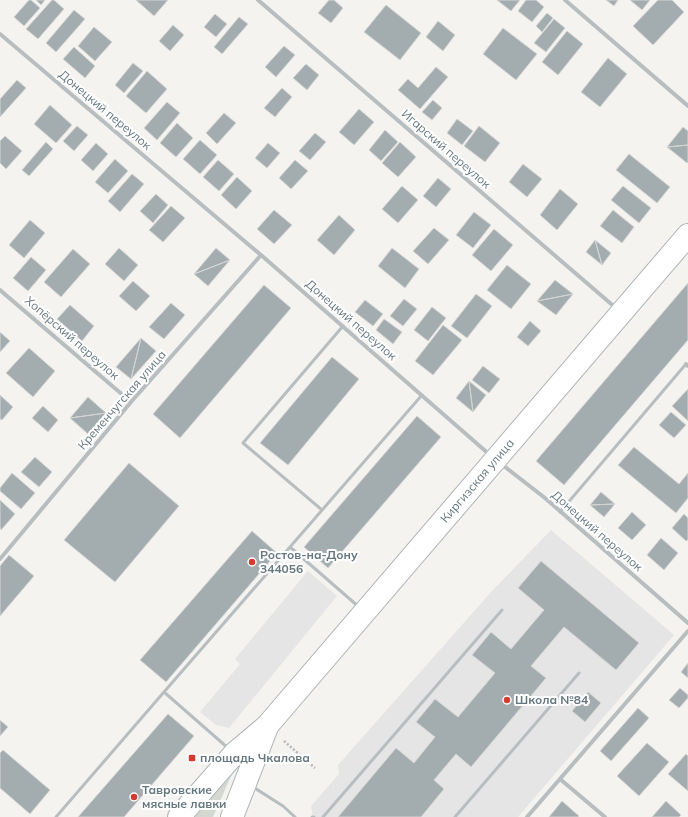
<svg xmlns="http://www.w3.org/2000/svg" width="688" height="817" viewBox="0 0 688 817" font-family="Mulish,sans-serif">
  <style>
    .built { fill: #e4e5e4 }
    .green { fill: #d4d8d0 }
    .building { fill: #a3acaf; stroke: #d5d5d3 }
    .lines { fill: none; stroke-linecap: round; stroke-linejoin: round }
    .secondary-casing { stroke: #adb4b7; stroke-width: 24 }
    .path { stroke: #b3b7b9; stroke-width: 2.5; stroke-dasharray: 2 2; stroke-linecap: butt }
    .lane { stroke: #b8bec0; stroke-width: 3 }
    .street { stroke: #b8bec0; stroke-width: 4 }
    .secondary { stroke: #fff; stroke-width: 22 }
    .poi-dot { fill: #d43c31; stroke: #fff; stroke-width: 1.5 }
    .labels { text-anchor: middle; stroke-width: 4; stroke-linejoin: round; paint-order: stroke }
    .street-label { font-size: 12px; fill: #65787f; stroke: #fff }
    .poi-label { font-size: 12px; font-weight: bold; fill: #65787f; stroke: #fff; text-anchor: start }
  </style>
  <rect width="100%" height="100%" fill="#f4f3f0"/>
  <path class="built" d="M551,530L674,635L518,817H313L311,806L339,774L338,765L492,591Z
    M308,571L337,596L229,728L216,725L200,712L240,664L235,659Z"/>
  <path class="green" d="M232,774L213,817H195Z"/>
  <path class="building" d="M29,0H31L40,8L24,26L14,17Z
    M36,0H45L41,5Z
    M52,0H54L64,9L38,39L26,29Z
    M136,0H168L154,16Z
    M329,0H334L343,8L331,23L318,13Z
    M497,0H520L511,11Z
    M526,0H536L544,7L532,22L518,11Z
    M606,0H618L614,6Z
    M630,0H650L642,10Z
    M658,0H672L684,12L653,45L633,26Z
    M386,5L421,33L400,60L364,32Z
    M74,10L85,19L56,52L46,43Z
    M547,13L553,18L542,32L536,26Z
    M215,14L227,24L216,37L204,27Z
    M239,17L248,24L222,54L214,47Z
    M554,19L565,28L546,52L534,43Z
    M438,21L455,35L443,51L426,37Z
    M173,25L184,35L170,51L159,41Z
    M94,27L112,42L95,61L78,46Z
    M503,28L537,54L516,80L483,54Z
    M567,31L583,44L558,75L542,62Z
    M284,46L295,55L276,77L265,67Z
    M74,47L95,66L85,78L63,59Z
    M608,58L627,74L600,107L581,92Z
    M133,63L143,71L124,93L115,85Z
    M306,64L319,75L307,90L293,78Z
    M436,67L448,77L420,109L398,90L408,79L418,88Z
    M147,71L167,89L146,113L126,96Z
    M17,80L26,88L0,117V99Z
    M282,88L292,97L275,117L264,108Z
    M433,100L442,108L432,120L422,112Z
    M167,102L180,113L157,140L144,128Z
    M50,105L72,125L56,143L34,124Z
    M359,109L374,122L354,145L339,132Z
    M224,113L236,123L217,144L206,133Z
    M457,119L473,131L462,145L447,133Z
    M177,123L193,138L176,157L160,143Z
    M77,126L88,135L74,151L63,141Z
    M479,126L500,143L485,162L464,146Z
    M683,127L688,131V145L667,147Z
    M385,130L398,142L381,161L369,150Z
    M315,133L326,142L310,160L299,151Z
    M5,136L22,151L6,169L0,163V141Z
    M200,140L217,155L200,174L183,159Z
    M46,142L53,149L29,176L22,170Z
    M400,142L416,157L398,177L382,163Z
    M96,143L108,154L93,171L81,160Z
    M268,143L280,153L267,168L255,158Z
    M688,145V162L687,163L667,147Z
    M629,154L670,187L657,203L616,170Z
    M115,159L128,171L108,193L95,182Z
    M218,160L234,174L219,191L203,177Z
    M295,160L308,171L291,189L279,178Z
    M523,164L542,179L527,197L509,182Z
    M132,174L144,184L120,212L108,201Z
    M237,177L252,191L236,209L221,195Z
    M438,178L451,189L436,207L423,196Z
    M402,186L418,200L398,223L382,209Z
    M623,186L651,208L639,223L611,200Z
    M560,189L578,204L557,230L540,215Z
    M156,194L168,205L153,223L140,211Z
    M171,206L185,218L163,242L149,230Z
    M274,210L292,225L274,244L257,229Z
    M613,210L634,227L622,243L600,226Z
    M474,212L491,225L473,248L456,235Z
    M339,215L355,230L334,255L317,240Z
    M30,220L45,233L24,258L9,245Z
    M434,228L449,240L428,264L413,251Z
    M494,229L513,245L491,271L472,255Z
    M595,240L611,253L602,265Z
    M595,240L602,265L586,252Z
    M119,248L138,265L124,281L105,264Z
    M216,248L230,260L194,274Z
    M392,248L419,269L405,288L378,266Z
    M73,249L90,264L61,297L44,282Z
    M31,257L46,270L28,291L13,278Z
    M230,260L208,286L194,274Z
    M507,265L531,284L511,309L487,290Z
    M555,280L573,294L537,301Z
    M133,281L150,296L136,311L119,296Z
    M688,283V340L564,485L536,461Z
    M264,285L291,308L180,438L153,414Z
    M476,294L492,306L467,338L451,326Z
    M573,294L556,315L537,301Z
    M404,299L417,309L403,326L390,316Z
    M365,300L383,314L373,326L355,312Z
    M171,303L185,315L164,339L149,327Z
    M70,305L94,326L82,341L57,319Z
    M432,307L446,318L428,341L414,330Z
    M384,319L402,332L393,344L376,330Z
    M530,321L541,331L528,346L517,337Z
    M443,325L462,340L433,375L415,361Z
    M0,332L10,341L0,352Z
    M141,338L131,379L116,367Z
    M141,338L156,351L131,379Z
    M29,348L55,371L33,397L6,373Z
    M332,357L359,379L288,465L260,443Z
    M483,366L500,379L489,393L472,380Z
    M469,381L473,412L456,398Z
    M469,381L486,395L473,412Z
    M688,389V421L672,406Z
    M0,395L13,407L2,420L0,419Z
    M88,397L106,413L70,418Z
    M43,406L58,420L48,432L32,418Z
    M671,412L686,425L674,438L659,425Z
    M106,413L88,434L70,418Z
    M417,416L441,437L328,568L304,547Z
    M634,447L679,484L688,473V498L676,513L618,465Z
    M35,457L52,472L39,487L21,472Z
    M129,463L179,506L115,582L64,540Z
    M12,473L35,493L21,509L0,491V488Z
    M601,492L615,504L590,505Z
    M0,500L15,514L1,530L0,527Z
    M615,504L604,517L590,505Z
    M632,512L646,525L632,540L618,528Z
    M684,514L688,518V540L686,541L672,528Z
    M252,531L277,553L166,682L140,660Z
    M661,538L678,553L664,570L647,555Z
    M9,555L34,576L0,616V566Z
    M541,561L639,643L616,670L564,627L531,666L546,678L471,767L456,754L434,780L444,789L421,817H338L396,748L414,763L435,737L416,722L435,699L458,717L495,673L472,655L491,632L511,649L544,610L518,588Z
    M688,663V678L681,672Z
    M680,688L688,695V698L679,708L669,700Z
    M588,692L601,703L585,722L572,711Z
    M638,708L649,718L611,761L600,751Z
    M168,714L194,736L124,817H78Z
    M0,720L8,727L0,736Z
    M647,743L669,762L639,796L617,776Z
    M3,750L50,790L30,814L0,788V753Z
    M686,754L688,756V791L668,774Z
    M562,801L579,816L578,817H549Z
    M666,801L681,815L679,817H652Z"/>
  <g class="lines">
    <defs>
      <g id="secondary">
        <path id="s1" d="M179,817L235,753L267,726L688,235"/>
        <path d="M232,817L267,727"/>
      </g>
    </defs>
    <use href="#secondary" class="secondary-casing"/>
    <path class="path" d="M284,741L315,768"/>
    <path class="lane" d="M322,510L243,443L343,326
      M560,512L686,364
      M290,547L422,395
      M228,748L164,692L290,547L359,607
      M253,787L283,806L295,817
      M56,817L164,692
      M312,817H314
      M323,817L502,610
      M455,817L579,673"/>
    <path class="street" d="M258,0L617,309
      M565,0L688,106
      M0,34L261,255L490,455
      M0,290L131,402
      M686,364L688,366
      M500,463L545,498L688,623
      M0,559L131,402L261,255
      M560,779L605,817
      M527,817L688,631"/>
    <use href="#secondary" class="secondary"/>
  </g>
  <g class="poi-dot">
    <circle cx="252" cy="562" r="4"/>
    <circle cx="507" cy="700" r="4"/>
    <rect x="188" y="754" width="8" height="8" rx="2"/>
    <circle cx="134" cy="797" r="4"/>
  </g>
  <g class="labels">
    <g class="street-label">
      <text transform="translate(105 110) rotate(40)" y="4">Донецкий переулок</text>
      <text transform="translate(446 149) rotate(41)" y="4">Игарский переулок</text>
      <text transform="translate(351 320) rotate(41)" y="4">Донецкий переулок</text>
      <text transform="translate(72 338) rotate(41)" y="4">Хопёрский переулок</text>
      <text transform="translate(122 400) rotate(-49)" y="4">Кременчугская улица</text>
      <text dy="4" stroke="none"><textPath href="#s1" startOffset="450">Киргизская улица</textPath></text>
      <text transform="translate(597 531) rotate(41)" y="4">Донецкий переулок</text>
    </g>
    <g class="poi-label">
      <text x="260" y="559">Ростов-на-Дону<tspan x="260" dy="14">344056</tspan></text>
      <text x="515" y="704">Школа №84</text>
      <text x="200" y="762">площадь Чкалова</text>
      <text x="142" y="794">Тавровские<tspan x="142" dy="14">мясные лавки</tspan></text>
    </g>
  </g>
</svg>
